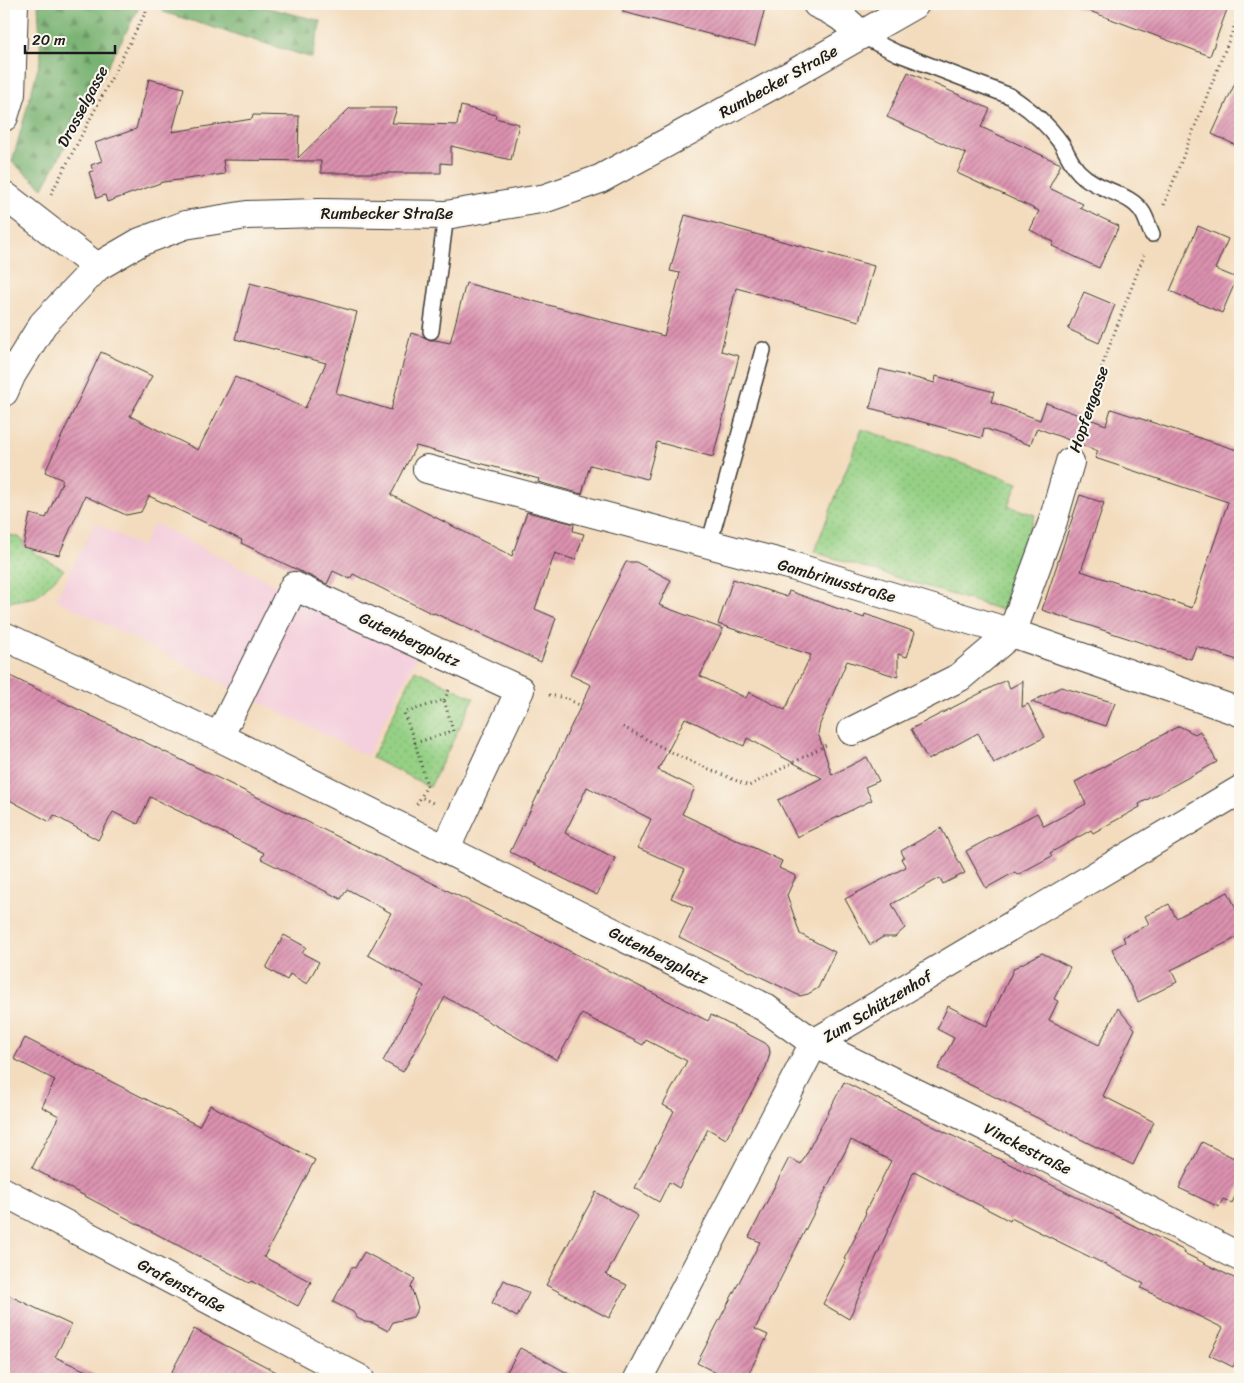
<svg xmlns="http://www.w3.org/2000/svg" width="1244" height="1383" viewBox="0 0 1244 1383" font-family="Sriracha,sans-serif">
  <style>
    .built { fill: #f4cfdd }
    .grass { fill: url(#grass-dots); stroke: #587650 }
    .forest { fill: url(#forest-firs); stroke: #4a6747 }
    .building { fill: url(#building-hatch) }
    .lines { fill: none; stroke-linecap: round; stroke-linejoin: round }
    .service-casing { stroke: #3c3934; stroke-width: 18 }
    .minor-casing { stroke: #3c3934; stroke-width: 30 }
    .tertiary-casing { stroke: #3c3934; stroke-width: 30 }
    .path { stroke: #3c3934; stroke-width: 3; stroke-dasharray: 1 4; stroke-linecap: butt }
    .service { stroke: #fff; stroke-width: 15 }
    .minor { stroke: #fff; stroke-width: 28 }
    .tertiary { stroke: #fff; stroke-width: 28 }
    .labels { text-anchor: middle; stroke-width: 4.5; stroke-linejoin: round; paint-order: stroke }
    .street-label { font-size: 16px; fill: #1c1c1c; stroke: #fbf7ec }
  </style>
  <defs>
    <pattern id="grass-dots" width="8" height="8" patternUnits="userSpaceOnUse" patternTransform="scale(1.25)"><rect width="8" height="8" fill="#95d085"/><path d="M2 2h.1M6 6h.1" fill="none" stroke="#80b272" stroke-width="1.8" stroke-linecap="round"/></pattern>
    <pattern id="forest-firs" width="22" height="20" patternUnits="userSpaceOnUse" patternTransform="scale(1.25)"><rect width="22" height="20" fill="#78b272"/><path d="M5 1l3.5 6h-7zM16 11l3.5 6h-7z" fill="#62905d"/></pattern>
    <pattern id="building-hatch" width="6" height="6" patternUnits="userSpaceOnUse" patternTransform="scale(1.25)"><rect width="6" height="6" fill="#dc92b0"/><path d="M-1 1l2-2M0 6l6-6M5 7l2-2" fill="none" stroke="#b2768e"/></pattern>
  </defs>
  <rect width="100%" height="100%" fill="#fbf7ec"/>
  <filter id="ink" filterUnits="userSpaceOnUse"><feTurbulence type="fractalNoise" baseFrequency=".02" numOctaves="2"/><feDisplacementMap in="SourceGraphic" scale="10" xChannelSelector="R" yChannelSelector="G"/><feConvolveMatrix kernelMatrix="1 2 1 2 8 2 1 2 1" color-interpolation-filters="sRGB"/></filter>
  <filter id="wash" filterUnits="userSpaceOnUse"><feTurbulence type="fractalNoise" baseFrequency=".0096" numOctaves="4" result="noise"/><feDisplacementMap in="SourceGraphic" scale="20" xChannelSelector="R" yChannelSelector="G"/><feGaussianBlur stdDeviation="1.12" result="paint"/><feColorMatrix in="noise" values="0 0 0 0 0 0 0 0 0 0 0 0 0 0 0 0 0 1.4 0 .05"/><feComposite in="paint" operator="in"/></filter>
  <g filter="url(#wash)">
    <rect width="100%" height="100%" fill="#f3dbbd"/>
    <path class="built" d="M95,523L142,547L154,523L324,610L335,589L427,636L367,756L56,599Z"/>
    <path class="grass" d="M862,429L1018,483L1008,506L1035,515L1002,610L814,552Z
      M4,534L19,537L35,553L64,570L36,597L8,602L4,595Z
      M415,670L474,698L430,787L372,758Z"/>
    <path class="forest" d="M38,4H141L43,188L12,162L41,57Z
      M165,4H252L321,21L312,58L163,12Z"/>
    <g id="blocks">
      <path class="building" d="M624,4H766L755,46L623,12Z
        M1076,4H1229L1210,56L1076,6Z
        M908,72L990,109L981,127L1061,164L1049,188L1083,204L1080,208L1119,226L1099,268L1052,246L1054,242L1030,230L1039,211L957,173L966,154L887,117Z
        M1240,72V147L1212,134Z
        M149,79L184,88L172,132L252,119L253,115L299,116L298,158L350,108H397L392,123L457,125L461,106L496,115L495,118L519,124L511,160L451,146V164L441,163V173H321V161L223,160L225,174L163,182L107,202L105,195L97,198L89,172L93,171L91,165L102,161L95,143L136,129Z
        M685,215L874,266L859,321L736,288L721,351L739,356L713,457L657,442L647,479L590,465L582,494L538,482L539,479L416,446L391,495L512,556L527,512L574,524L573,531L584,534L575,560L555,553L535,609L556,618L541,662L434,613L433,614L353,574L350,579L333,571L327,584L241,543L242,540L149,496L141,512L126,515L85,496L59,555L23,547L30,514L46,518L63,480L45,472L101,352L152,376L130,416L198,450L235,377L305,408L326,363L235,339L250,283L357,312L336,393L391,410L411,333L424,337L429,340H435L450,343L466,283L664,336L680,273L670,271Z
        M1198,226L1228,239L1215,269L1237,278L1222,313L1170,291Z
        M1084,292L1115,305L1099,343L1068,329Z
        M880,369L935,383L936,376L994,392L991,402L1040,420L1046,403L1106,425L1111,409L1240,451V661L1196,646L1191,659L1042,610L1080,495L1104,503L1081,571L1192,608L1228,502L1095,458L1098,451L1037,428L1030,445L984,428L982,438L870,408Z
        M626,562H636L671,580L659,605L723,629L700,676L746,698L749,692L785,710L811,655L718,624L733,579L787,597L789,591L864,618L865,614L915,632L907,657L898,654V677L847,661L820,724L818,733L832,775L867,757L879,781L865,787L872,800L797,837L778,800L822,778L747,738L744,746L685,718L658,770L695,788L682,814L782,861L779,868L796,876L787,895L800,934L835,952L818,988L808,994L800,996L679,937L693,908L671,898L685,869L638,848L651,819L587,787L565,833L615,858L597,895L510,852L591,685L570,675Z
        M4,673L526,929L708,1021L711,1015L765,1043L769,1047L770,1053L766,1067L726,1139L708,1129L679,1188L669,1182L659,1202L635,1188L674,1111L663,1105L687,1061L646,1040L643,1045L582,1014L557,1060L445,997L403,1072L383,1061L424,986L368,955L391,913L347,889L341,899L261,859L264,853L150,797L138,824L113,812L98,840L54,815L50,822L4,797Z
        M1006,680L1010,688L1023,681L1022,707L1028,704L1045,737L994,763L978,733L928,760L911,729Z
        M1061,687L1115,703L1106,726L1031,702Z
        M1179,726L1195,734L1200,731L1217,762L1139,804L1140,807L1093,833L1091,830L1050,853L1052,856L1017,875L1015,872L986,888L966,851L1037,813L1044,826L1086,804L1075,782Z
        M941,828L965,873L943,884L940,878L892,904L905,928L895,937H883L870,945L845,899L906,867L901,859L904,857L901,851Z
        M1228,892L1240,917V936L1171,970L1177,982L1138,1002L1112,949L1125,942L1123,937L1149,924L1145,916L1169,904L1176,918Z
        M284,935L306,947L302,953L319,962L307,984L290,974L287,980L266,968Z
        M1042,953L1070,967L1054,999L1058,1001L1049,1020L1099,1045L1118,1008L1135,1029L1103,1096L1154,1122L1133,1165L938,1069L954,1038L937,1029L948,1006L987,1026L1014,968Z
        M25,1038L199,1126L210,1105L315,1160L264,1257L311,1282L298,1306L251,1281L249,1283L32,1168L59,1116L42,1107L55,1080L14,1059Z
        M844,1082L1185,1251L1184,1253L1240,1281V1353L1233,1367L1209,1355L1223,1328L1141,1288L1144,1284L1098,1261L1011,1218L1010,1221L914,1171L849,1319L823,1304L846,1260L844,1259L856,1236H855L866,1213L865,1212L891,1161L851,1140L755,1329L768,1335L746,1379H728L697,1363L760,1242L749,1237L789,1158L801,1164Z
        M1202,1142L1240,1161V1186L1232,1203L1223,1199L1219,1207L1179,1188Z
        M596,1192L638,1216L606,1275L627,1285L609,1318L546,1285Z
        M364,1252L415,1279L411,1287L418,1308L413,1317L393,1322L388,1331L373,1323L365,1322L357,1318L353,1312L333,1302L352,1267L355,1268Z
        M504,1280L529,1293L517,1317L492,1303Z
        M4,1293L71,1325L55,1357L104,1379H4Z
        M194,1329L290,1379H168Z
        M520,1348L540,1358L578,1379H503Z"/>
    </g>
  </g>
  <g filter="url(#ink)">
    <use href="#blocks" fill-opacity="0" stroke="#3c3934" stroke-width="1"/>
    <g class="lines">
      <defs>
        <path id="service" d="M860,35L897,53L1010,96C1030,109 1047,123 1061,143C1067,152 1071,164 1079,172C1097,191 1130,192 1143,213C1147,220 1149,228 1152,234
          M431,331L446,215
          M709,544L763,350"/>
        <path id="minor" d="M817,4C835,12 848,20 860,35
          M4,117L11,94L14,4
          M4,195L97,267
          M427,469L792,566L1012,633L1240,712
          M4,636L219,737L764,1007L814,1043L992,1130L1240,1257
          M852,731L960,677L1012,633L1053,521L1070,462
          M219,737L294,586L520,690L446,848
          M4,1192L360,1379
          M638,1379L814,1043L1240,790"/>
        <path id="tertiary" d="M4,392L12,374L43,324L97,267L140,242L185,225L247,215L319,213L446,215L546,198L600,179L791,75L915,4"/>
      </defs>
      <use href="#service" class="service-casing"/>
      <use href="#minor" class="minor-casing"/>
      <use href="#tertiary" class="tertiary-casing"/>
      <path class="path" d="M51,194L150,4
        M1164,205L1240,12
        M1079,434L1106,355L1144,255
        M549,695L566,698L581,706
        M444,700L449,690
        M623,727L683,758L749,786L828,744
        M415,743L453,731L444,700L404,713L415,743L427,785L421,797
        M417,804L421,797L435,804"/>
      <use href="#service" class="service"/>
      <use href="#minor" class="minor"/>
      <use href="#tertiary" class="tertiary"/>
    </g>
  </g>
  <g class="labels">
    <g class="street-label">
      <text transform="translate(778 81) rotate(-29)" y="6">Rumbecker Straße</text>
      <text transform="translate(82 106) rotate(-62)" y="6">Drosselgasse</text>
      <text x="387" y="219">Rumbecker Straße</text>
      <text transform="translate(1088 409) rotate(-71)" y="6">Hopfengasse</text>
      <text transform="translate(837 580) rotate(16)" y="6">Gambrinusstraße</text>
      <text transform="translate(410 639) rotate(25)" y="6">Gutenbergplatz</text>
      <text transform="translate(659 955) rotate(27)" y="6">Gutenbergplatz</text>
      <text transform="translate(877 1006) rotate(-31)" y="6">Zum Schützenhof</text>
      <text transform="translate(1028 1148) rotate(27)" y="6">Vinckestraße</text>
      <text transform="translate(182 1285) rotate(28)" y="6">Grafenstraße</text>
    </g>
  </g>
  <rect width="1244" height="1383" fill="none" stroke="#fbf7ec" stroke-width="20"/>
  <path d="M25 45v8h90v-8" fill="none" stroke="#1c1c1c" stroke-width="2.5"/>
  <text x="32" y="45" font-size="15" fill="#1c1c1c" stroke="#fbf7ec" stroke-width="4" paint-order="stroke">20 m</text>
</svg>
